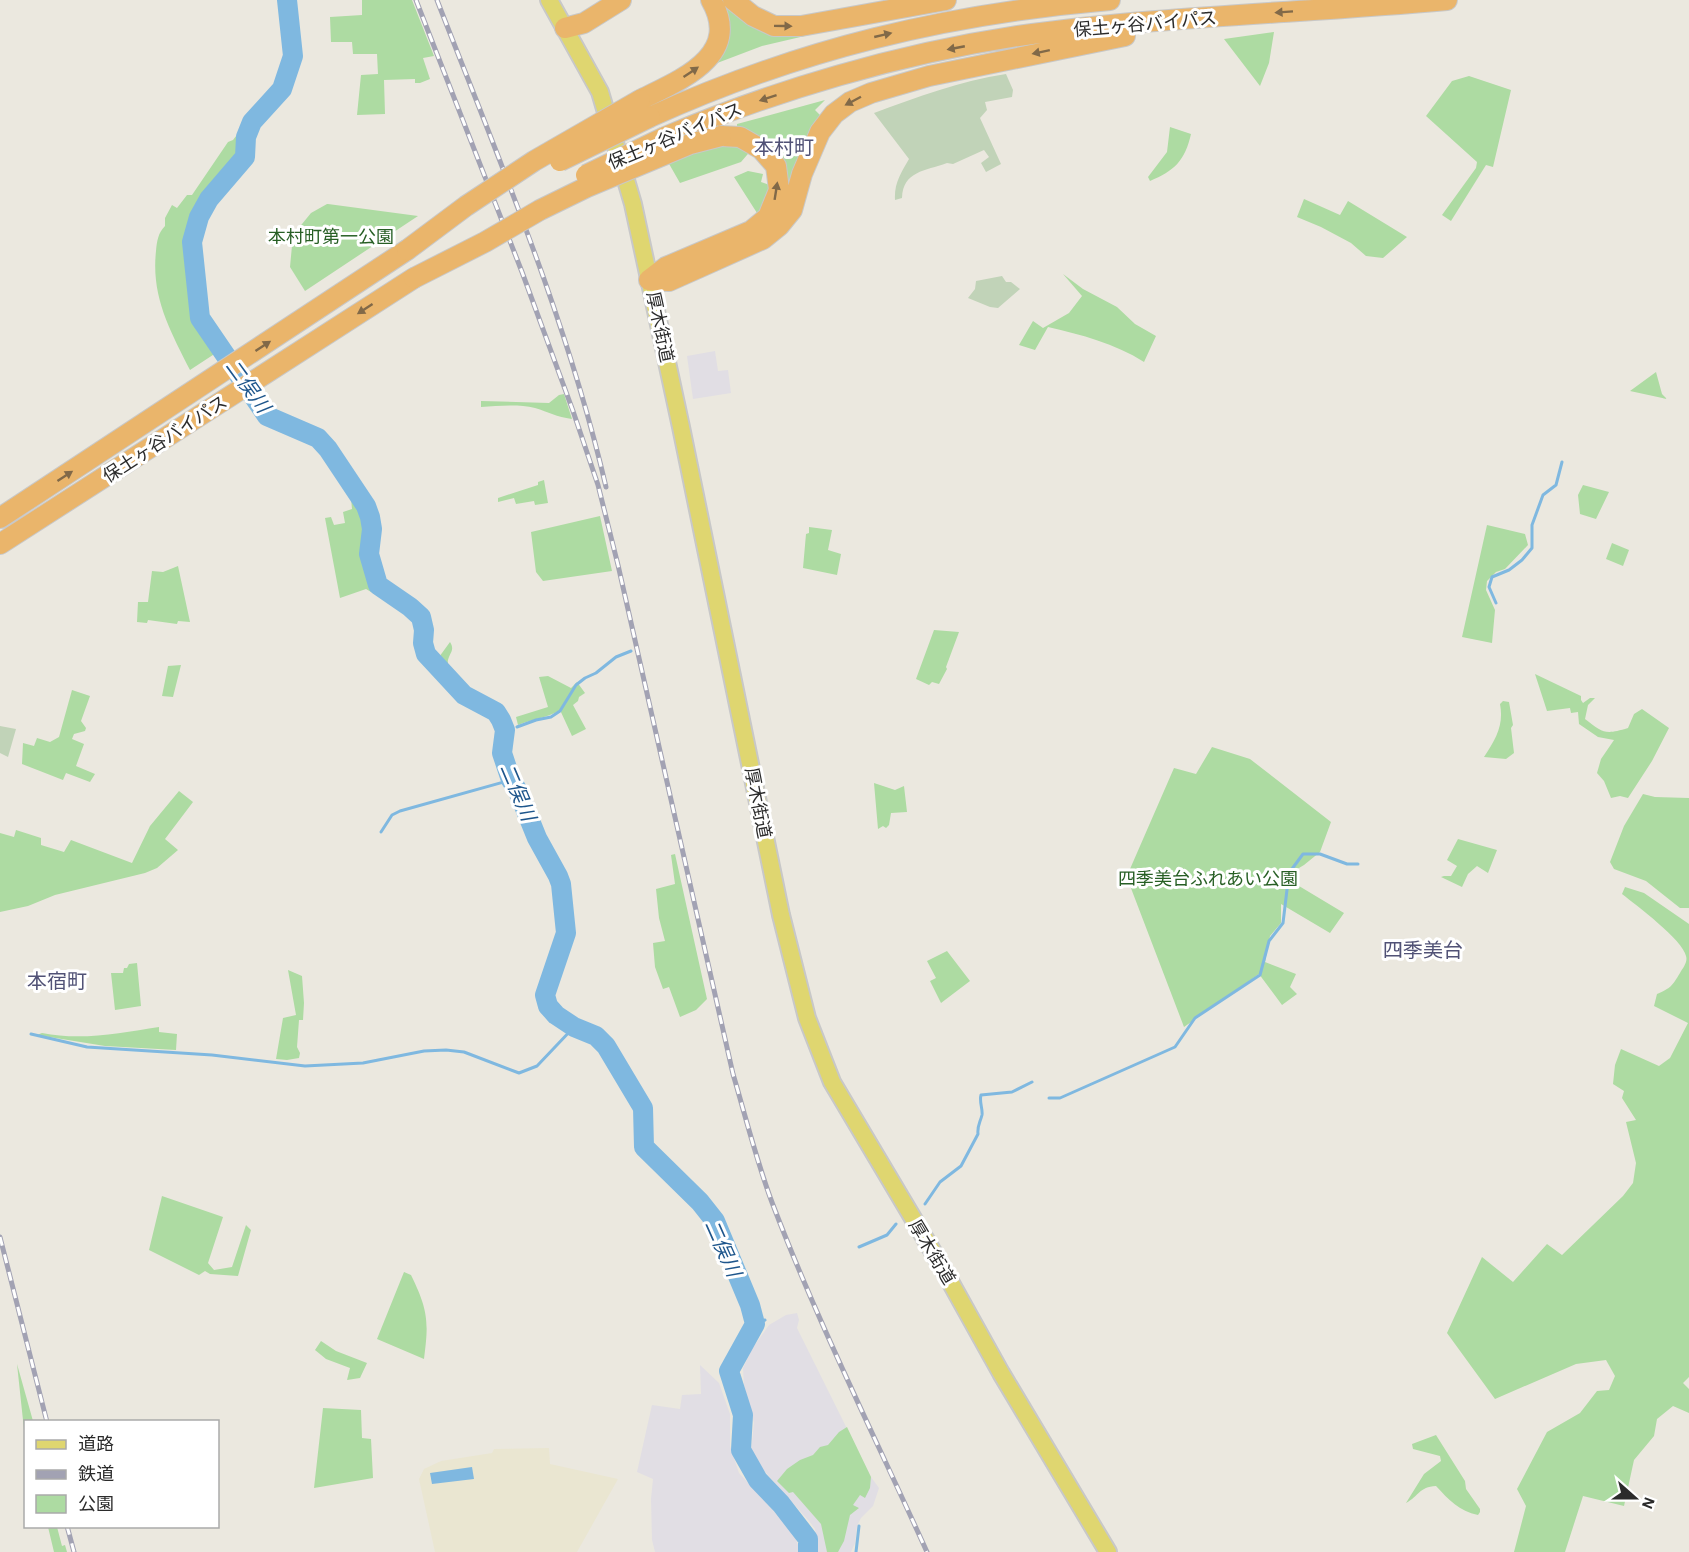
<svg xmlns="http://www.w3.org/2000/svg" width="1689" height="1552" viewBox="0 0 1689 1552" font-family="'Alegreya Sans','Noto Sans JP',sans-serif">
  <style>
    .industrial { fill: #e1dee4 }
    .education { fill: #eae6d1 }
    .green { fill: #addba2 }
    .cemetery { fill: #c1d3b8 }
    .water { fill: #7fb8e0 }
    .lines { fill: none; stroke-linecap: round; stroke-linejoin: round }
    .stream { stroke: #7fb8e0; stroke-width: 3 }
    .river { stroke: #7fb8e0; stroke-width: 20 }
    .primary-casing { stroke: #c8c8c8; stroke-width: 20 }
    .motorway-casing { stroke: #c8c8c8; stroke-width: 22 }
    .primary { stroke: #dfd670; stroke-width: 16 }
    .motorway { stroke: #eab56b; stroke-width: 20 }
    .rail-casing { stroke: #a2a2b3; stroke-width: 5 }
    .rail { stroke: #fff; stroke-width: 3; stroke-dasharray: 9; stroke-linecap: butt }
    .motorway-bridge-casing { stroke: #c8c8c8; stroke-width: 22; stroke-linecap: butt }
    .motorway-bridge { stroke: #eab56b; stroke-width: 20 }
    .oneway { fill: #816948 }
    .labels { text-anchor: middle; stroke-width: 6; stroke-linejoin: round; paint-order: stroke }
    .street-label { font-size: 18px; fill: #2b2b2b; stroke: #fff }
    .park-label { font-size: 18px; fill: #275f24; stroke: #fff }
    .neighbourhood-label { font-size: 20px; fill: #515276; stroke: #fff }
    .water-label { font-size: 20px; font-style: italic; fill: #1e568c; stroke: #fff }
  </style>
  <rect width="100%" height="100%" fill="#ebe8df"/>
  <path class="industrial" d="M715,351L718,371L728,370L731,393L693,399L687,356Z
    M797,1313L799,1320L797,1328L871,1477L879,1488L873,1506L861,1518L857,1526L855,1543L851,1552H818L815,1529L809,1521L758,1464L751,1451L754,1423L744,1385L743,1368L752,1349L769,1325L786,1315Z
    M700,1365L719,1383L730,1414V1446L739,1473L793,1532L798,1545L799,1552H655L652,1540L651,1499L653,1479L637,1472L652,1405L680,1409L682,1395L701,1394Z"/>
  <path class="education" d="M549,1448L550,1464L618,1479L577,1552H435L419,1479L424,1469L441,1461L492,1453L494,1449Z"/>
  <path class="green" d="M290,0H295C301,40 308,69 279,102L290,80L296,55Z
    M362,0H412L434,56L423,58L430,79L420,83H415V79L384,80L385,114L357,115L361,75L378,74L377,54H353L352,42H331L330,17L362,15Z
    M716,0H725L744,16L839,28L762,46L712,65Z
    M1274,32L1269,63L1260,86L1224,39Z
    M1469,76L1511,90L1493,167L1486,165L1451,221L1442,215L1476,168L1477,162L1426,116L1452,81Z
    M825,100L815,110L822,117L791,194C787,184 788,175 786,165C780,145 754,136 737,127V124Z
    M1170,127L1191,134C1185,161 1174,171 1150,181L1148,177L1167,152Z
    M240,131L243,133L242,156L206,199L195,217L189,233L188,245L193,308L196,319L219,351L190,370C170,330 151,297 156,251C157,241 158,233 165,226V218L172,205L177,208L187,195H192L228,142L233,140Z
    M714,144L753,148L741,162L680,183L668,162Z
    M748,171L763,174L761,182L772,186L763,210L757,213L734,177Z
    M1304,199L1340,215L1348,201L1407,237L1383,258L1366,256L1351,243L1321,227L1297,217Z
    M327,204H328L418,216L305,291L290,267L293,235L311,213Z
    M1063,274L1083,289L1117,307L1135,324L1156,336L1144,362C1114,343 1082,335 1048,327L1035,350L1019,345L1033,321L1043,328L1069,313L1082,296Z
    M1656,372L1662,394L1667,399L1630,391Z
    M564,394L572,419C556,417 549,412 535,408C518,404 499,406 481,407V401L549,403L559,395Z
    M544,480L548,503L535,505L534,501L516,504L514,498L498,502V498L538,485V482Z
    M1583,485L1609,492L1596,519L1580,514L1578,495Z
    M356,496L367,516V565L376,585L385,582L407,598L408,608L420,620C423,642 418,646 434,664L450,642C455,650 450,652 448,660C447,664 450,669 452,673L445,680L440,679C432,669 421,657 418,645C416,634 418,625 412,616L366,589L340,598L325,518L331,517L334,525L345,523L343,512L352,509L351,498Z
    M600,516L612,571L543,581L536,572L531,532Z
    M1487,525L1525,534L1528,545L1505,569L1496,572L1487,581L1486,590L1495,610L1492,643L1462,637Z
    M809,527L832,530L828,550L841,554L837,575L803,568L806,534L809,533Z
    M1612,543L1629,550L1623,566L1606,559Z
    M178,566L190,622L178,621L177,624L148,620L147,623L137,622L138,602H148L152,571L163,572Z
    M934,630L959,632L946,667L947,669L939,684L932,682L929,685L916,679Z
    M181,665L173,697L162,696L168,666Z
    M1535,674L1581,696V700L1583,703L1590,698H1595L1588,705L1585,719C1603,733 1605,735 1628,728L1634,714L1642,709L1669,728L1652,761L1628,798L1620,796L1611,798L1604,781L1597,773L1601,759L1614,740L1598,737L1579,724L1578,712L1571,713L1570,708L1547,711Z
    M548,676L571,688L577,682L585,693L579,697L578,701L573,705L586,729L572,736L560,710C547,718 532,719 518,725L516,717L548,707L539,677Z
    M72,690L90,696L81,721L86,728L85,731L74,734L72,739L84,744L76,766L95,774L90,782L66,773L63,780L22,764L23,743L34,746L37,738L50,742L59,737Z
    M1503,701L1509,702L1513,725L1511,728L1514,753L1506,759L1484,757C1496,739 1504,725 1500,704Z
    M1212,747L1250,759L1331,822L1320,852L1304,865L1284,877L1344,913L1330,933L1281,904V923L1270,936L1265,962L1296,974L1290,987L1297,994L1282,1005L1259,974L1184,1027L1129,883L1130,869L1174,768L1196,774Z
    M874,783L895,790L904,786L907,812L891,813L889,825L886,828L883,826L878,829Z
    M179,791L193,802L165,839L178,850L157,868L145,873L55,895L28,906L0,912V833L14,837L16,830L41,838V845L64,852L71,840L132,863L150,826Z
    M1643,794L1655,797L1689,798V908H1680L1646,881L1614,869L1610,862L1624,826Z
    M1458,839L1497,850L1488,873L1477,866L1468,874L1462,887L1441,877L1444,876H1451L1457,866L1447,860Z
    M675,854L707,999L696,1010L680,1017L669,987L663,989L655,967L653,943L665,941L659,918L656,889L675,884L671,855Z
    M1625,887L1644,893L1689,924V1377L1683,1383L1689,1389V1413L1673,1406L1657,1419L1654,1436L1634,1460L1624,1506L1583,1496L1565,1552H1514L1526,1506L1517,1489L1547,1432L1580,1413L1597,1391L1609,1390L1615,1376L1606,1360L1576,1364L1495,1399L1447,1333L1482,1257L1513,1282L1547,1244L1562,1255L1623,1196L1633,1183L1636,1163L1626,1122L1636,1120L1622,1098L1624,1091L1613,1084L1615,1065L1621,1049L1659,1066L1670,1058L1688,1023L1654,1006L1657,994C1671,988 1672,986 1680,973C1683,968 1688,962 1686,956C1683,940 1636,905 1622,894Z
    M947,951L970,981L941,1003L930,981L936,978L927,961Z
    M137,963L141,1006L115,1010L111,973H123L124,968H127L129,964Z
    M288,970L302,976L304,1003L303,1020H299L297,1047L300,1053L299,1058L287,1060L276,1059L283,1018L296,1015Z
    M159,1027V1032L177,1034L176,1050L105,1046L37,1035L42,1033C81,1041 121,1033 159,1027Z
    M162,1196L223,1217L208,1263L214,1270L232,1267L246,1225L251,1230L238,1276L210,1274L205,1271L199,1275L149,1250Z
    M404,1272L411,1275C428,1310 429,1321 424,1359L377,1339Z
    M321,1341L336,1351L367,1363L360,1378L347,1380L350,1368L326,1359L315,1350Z
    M17,1364L33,1421L26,1422L25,1439Z
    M323,1408L361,1410L362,1438L371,1439L373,1478L314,1488Z
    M847,1427L871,1477L870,1488L865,1498L860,1495L853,1505L859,1508L850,1515L844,1541L838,1552H827L821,1524L793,1492L789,1493L777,1481L787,1469L800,1460L813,1455L820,1447L828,1445L839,1432Z
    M1436,1435L1465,1481L1466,1489L1480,1509V1512L1478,1515C1459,1511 1449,1500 1436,1486C1419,1487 1419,1496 1406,1503L1424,1474L1441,1461L1440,1456L1413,1449L1412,1444Z
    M48,1527H57L62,1546L65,1545L67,1552H54Z"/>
  <path class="cemetery" d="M1006,74L1013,90L1012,97L985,102L987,110L980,118L1001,164L986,172L981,163L989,157L984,150L953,164L947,163C925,171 903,171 902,198L895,200C894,183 901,173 909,159L874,113C917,97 960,81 1006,74Z
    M1002,276L1006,282H1011L1020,289L998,308L990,307L968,298L975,289L976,281Z
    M0,726L16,729L8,757L0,753Z"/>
  <path class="water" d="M472,1467L474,1479L432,1484L430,1473Z"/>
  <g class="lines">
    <path class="stream" d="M1496,603L1489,587L1492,577L1509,570L1522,560L1532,548V525L1543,495L1556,485L1562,462
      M517,727L536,720L551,717L560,711L576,685L585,678L596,673L616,657L631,651
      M505,730L511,729
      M381,832L392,815L400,811L511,780
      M31,1034L87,1047L212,1055L305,1066L363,1063L424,1051L446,1050L464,1052L519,1073L537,1066L574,1027
      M1049,1098H1060L1175,1047L1195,1018L1260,975L1269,941L1283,923L1289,873L1303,854H1320L1347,864H1358
      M925,1204L940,1182L961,1166L978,1134C977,1126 980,1123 982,1115C983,1109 979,1102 981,1095L1012,1092L1032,1082
      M859,1247L887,1235L896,1224
      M755,1324L765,1320
      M856,1552L859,1526"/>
    <path class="river" d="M287,0L293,56L282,89L252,122L246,137L245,157L209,199L199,217L192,242L200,318L267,416L318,438L328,449L366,506L370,517L372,529L369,554L378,585L410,607L421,617L424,630L423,643L426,654L464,695L496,712L501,720L505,730L502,753L511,780L518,791L537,838L558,876L561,884L566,933L545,995L548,1006L556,1015L574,1027L596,1036L606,1046L643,1108L644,1147L700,1202L715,1221L750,1305L755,1324L729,1371L743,1415L741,1450L758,1480L781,1504L808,1539V1552"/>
    <defs>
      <path id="primary" d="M549,0L600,92L633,204L681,427L781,915L807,1018L832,1082L942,1267L1001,1373L1108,1552"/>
      <path id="motorway" d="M733,0L753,16L774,26H801L946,0
        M565,28L584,23L621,0
        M640,100C680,80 743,56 711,0
        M650,117C800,49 946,14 1110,0
        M665,137C775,90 899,54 1018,36C1160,16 1304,13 1447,0
        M649,280L669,281L763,239L779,226L792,210L802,174L820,132L834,114L850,102L871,93L929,76L1125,36
        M649,280L666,267L751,231L768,217L779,190L776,166L761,149L740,137L721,136
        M0,518L407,250
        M0,544L414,278"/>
    </defs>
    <use href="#primary" class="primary-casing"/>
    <use href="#motorway" class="motorway-casing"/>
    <use href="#primary" class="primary"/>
    <use href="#motorway" class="motorway"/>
    <defs>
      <path id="rail" d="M416,0L522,272L573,411L598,485L618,565L733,1074C746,1118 757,1163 773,1205C818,1323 875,1437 927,1552
        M437,0C499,160 567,319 606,487
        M0,1237L47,1422
        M67,1526L74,1552"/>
    </defs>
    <use href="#rail" class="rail-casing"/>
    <use href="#rail" class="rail"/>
    <defs>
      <path id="motorway-bridge" d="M560,161L650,117
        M586,175L665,137
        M407,250L466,206L534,161L640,100
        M414,278L485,242L540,210L587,187L690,144L721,136"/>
    </defs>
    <use href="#motorway-bridge" class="motorway-bridge-casing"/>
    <use href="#motorway-bridge" class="motorway-bridge"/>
  </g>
  <defs><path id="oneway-solid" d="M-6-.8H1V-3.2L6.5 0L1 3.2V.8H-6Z" transform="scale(1.5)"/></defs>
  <g class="oneway">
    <use href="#oneway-solid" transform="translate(1284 12) rotate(176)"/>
    <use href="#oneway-solid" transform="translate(783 26) rotate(1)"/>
    <use href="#oneway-solid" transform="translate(883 35) rotate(-13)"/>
    <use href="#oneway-solid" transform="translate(956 48) rotate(169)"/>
    <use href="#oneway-solid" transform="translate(1041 52) rotate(168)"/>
    <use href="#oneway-solid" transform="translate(691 72) rotate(-34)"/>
    <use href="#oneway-solid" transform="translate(768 98) rotate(162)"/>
    <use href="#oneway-solid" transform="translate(853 101) rotate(152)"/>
    <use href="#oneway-solid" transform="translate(776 191) rotate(-81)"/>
    <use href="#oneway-solid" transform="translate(365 309) rotate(147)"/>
    <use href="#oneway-solid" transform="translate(263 346) rotate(-33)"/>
    <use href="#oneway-solid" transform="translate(65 476) rotate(-33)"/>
  </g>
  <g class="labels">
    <g class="street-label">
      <text transform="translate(1145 24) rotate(-5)" y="6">保土ヶ谷バイパス</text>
      <text transform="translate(675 136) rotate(-23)" y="6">保土ヶ谷バイパス</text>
      <text transform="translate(660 327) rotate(78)" y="6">厚木街道</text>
      <text transform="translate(165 439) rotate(-33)" y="6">保土ヶ谷バイパス</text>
      <text transform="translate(758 803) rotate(79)" y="6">厚木街道</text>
      <text transform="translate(932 1252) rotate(59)" y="6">厚木街道</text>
    </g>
    <g class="park-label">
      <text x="331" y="243">本村町第一公園</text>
      <text x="1208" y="885">四季美台ふれあい公園</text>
    </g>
    <g class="neighbourhood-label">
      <text x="784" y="154">本村町</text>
      <text x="1423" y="957">四季美台</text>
      <text x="57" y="988">本宿町</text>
    </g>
    <g class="water-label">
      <text transform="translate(248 386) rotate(54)" y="7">二俣川</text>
      <text transform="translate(518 792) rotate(67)" y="7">二俣川</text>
      <text transform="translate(723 1248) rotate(66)" y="7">二俣川</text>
    </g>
  </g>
  <rect x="24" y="1420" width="195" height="108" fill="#ffffff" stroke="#aaaaaa" stroke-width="1.5"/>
  <rect x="36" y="1440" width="30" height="9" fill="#dfd670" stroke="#aaaaaa" stroke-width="1.5"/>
  <text x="78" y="1450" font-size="18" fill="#2b2b2b">道路</text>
  <rect x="36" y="1470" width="30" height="9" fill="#a2a2b3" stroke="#aaaaaa" stroke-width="1.5"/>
  <text x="78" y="1480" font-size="18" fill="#2b2b2b">鉄道</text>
  <rect x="36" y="1495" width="30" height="18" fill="#addba2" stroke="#aaaaaa" stroke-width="1.5"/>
  <text x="78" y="1510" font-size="18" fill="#2b2b2b">公園</text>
  <g transform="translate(1635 1498) rotate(111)" stroke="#ffffff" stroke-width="4.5" paint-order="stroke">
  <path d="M0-4.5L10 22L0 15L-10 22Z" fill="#2b2b2b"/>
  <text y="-9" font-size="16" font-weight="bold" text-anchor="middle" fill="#2b2b2b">N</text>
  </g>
</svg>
